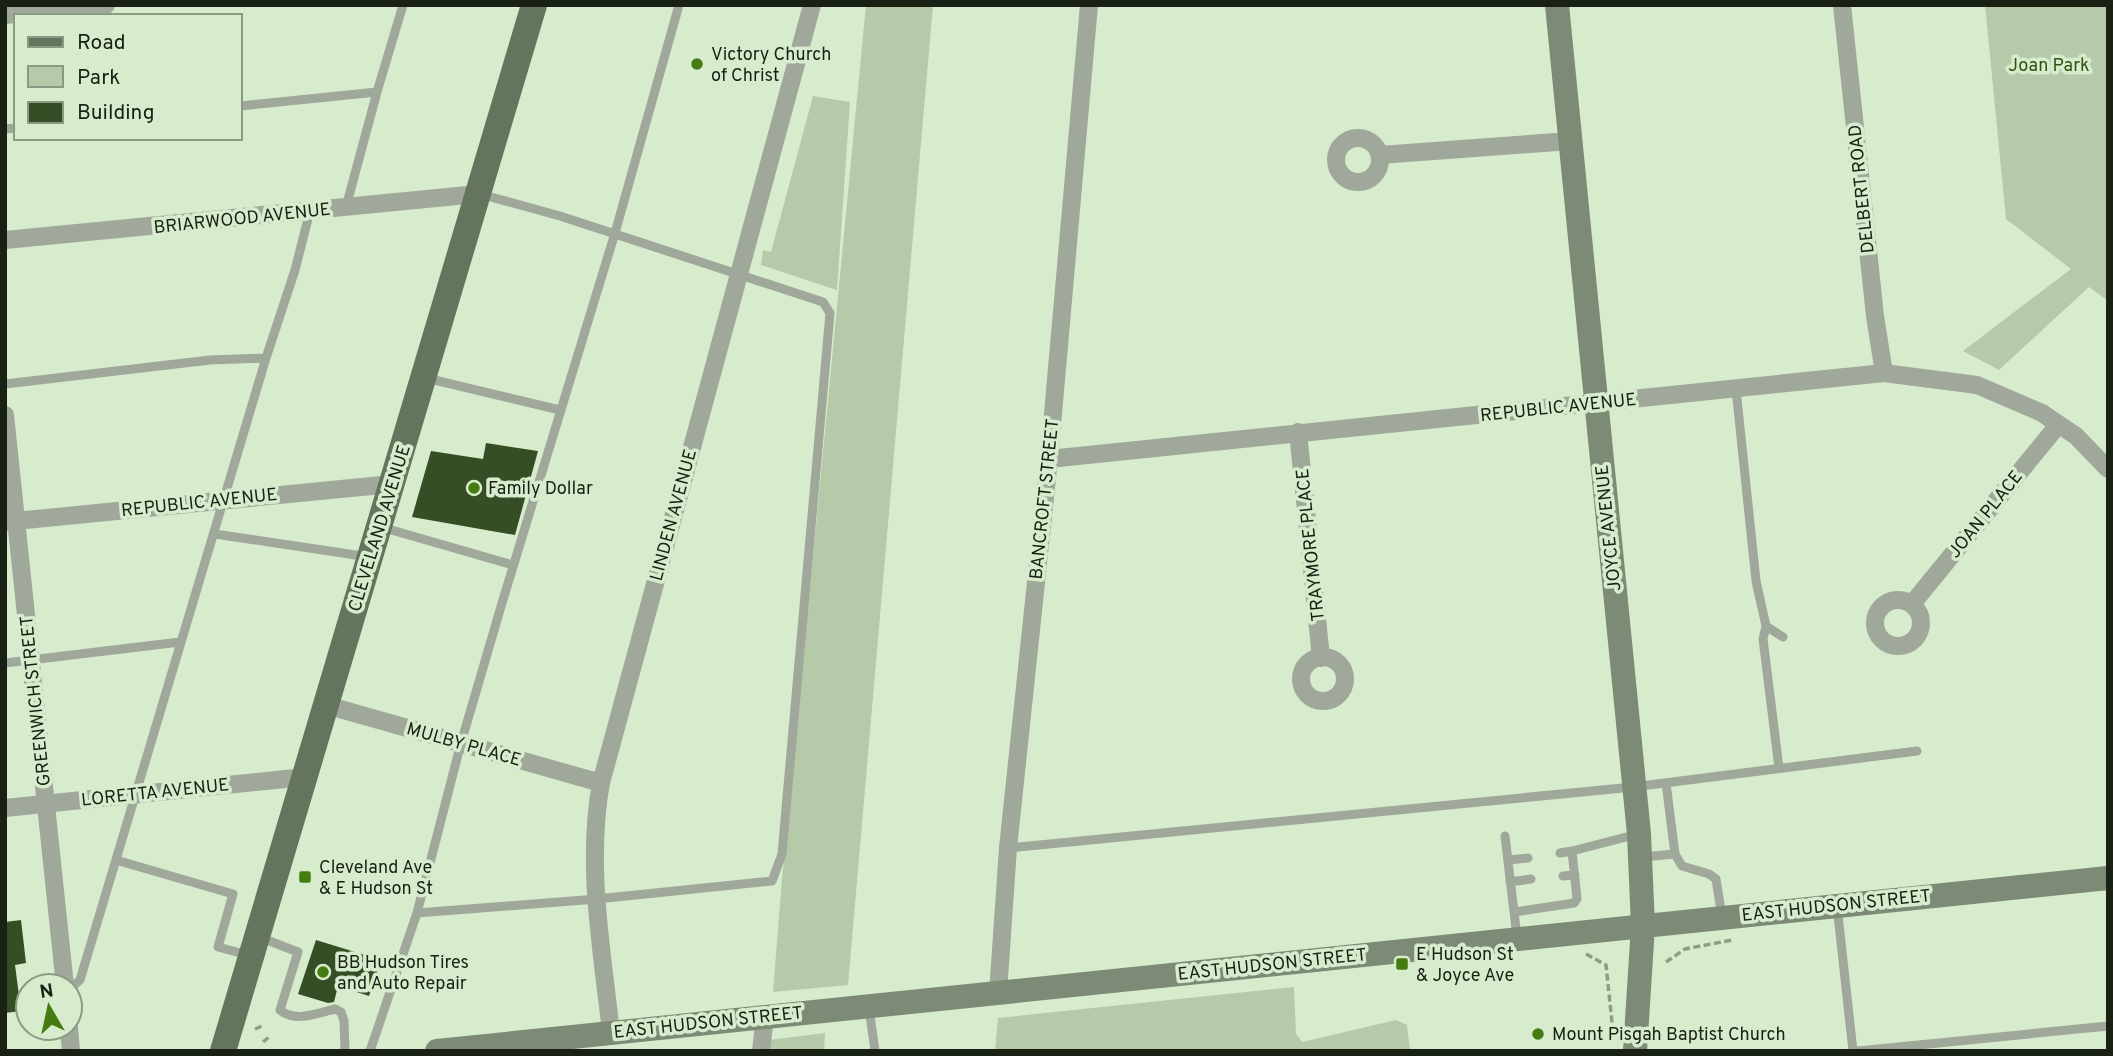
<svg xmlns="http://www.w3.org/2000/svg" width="2113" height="1056" viewBox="0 0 2113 1056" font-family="Overpass,sans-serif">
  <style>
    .green { fill: #b6caaa }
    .building { fill: #364e26 }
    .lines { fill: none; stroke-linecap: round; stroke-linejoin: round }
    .path { stroke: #8e9e86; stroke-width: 3.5; stroke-dasharray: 7 3.5; stroke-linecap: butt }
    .lane { stroke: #9fa89a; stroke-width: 9 }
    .street { stroke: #9fa89a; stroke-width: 18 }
    .secondary { stroke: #7d8a76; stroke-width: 24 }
    .primary { stroke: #65755d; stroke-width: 26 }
    .poi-dot { fill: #457c12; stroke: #d7eccc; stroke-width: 2.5 }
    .labels { text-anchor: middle; stroke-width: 7; stroke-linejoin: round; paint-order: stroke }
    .poi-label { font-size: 18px; fill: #192014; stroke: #d7eccc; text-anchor: start }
    .park-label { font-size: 18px; fill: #2f5313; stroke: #d7eccc }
    .street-label { font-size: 18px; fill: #192014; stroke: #d7eccc }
  </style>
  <rect width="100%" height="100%" fill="#d7eccc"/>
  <path class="green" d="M866,5H933L848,985L773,992L782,879Z
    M1985,5H2108V301L2089,287L1999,370L1963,351L2071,269L2006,219Z
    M813,96L850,102L837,290L761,265L763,250L771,252Z
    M1294,987L1296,1034L1302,1042L1396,1020L1407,1025L1410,1051H995L998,1018Z
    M825,1033L824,1051H768L769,1040Z"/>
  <path class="building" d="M486,443L538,451L515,535L412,517L431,451L483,459Z
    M21,920L26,963L15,965L21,1011L5,1013V922Z
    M316,940L381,960L369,996L338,986L334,1002L328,1003L298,994Z"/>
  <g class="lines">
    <path class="path" d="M1586,954L1606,965L1613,1032
      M1666,962L1685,949L1732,940
      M255,1029L262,1026
      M263,1042L269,1037"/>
    <path class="lane" d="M240,106L377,92
      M5,129L16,128
      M346,207L377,92L403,5
      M426,378L560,410
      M5,384L210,360L266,358
      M1736,389L1756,581L1766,626L1783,637
      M381,527L513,565
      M215,534L369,557
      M1766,626L1763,639L1779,768
      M5,663L180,642
      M1505,836L1514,912
      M1008,848L1633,787L1917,751
      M1560,853L1572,851
      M1675,854L1682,866L1709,874L1716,879L1722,917
      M1642,857L1675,854L1666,783
      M116,860L233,894L218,947L248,955
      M1508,860L1528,858
      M1563,876L1575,875
      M1510,882L1531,879
      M1837,906L1853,1051
      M417,913L597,899L772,881L782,854L830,313L823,302L560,216L480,194
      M259,937L298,952L280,1010C295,1023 318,1013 335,1009L341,1012L344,1021L345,1051
      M1517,937L1514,912L1574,903L1577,899L1572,851L1638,834
      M70,989L80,980L266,358L295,270L310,211
      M869,1008L875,1051
      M370,1051L417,913L461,743L502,603L615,233L679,5
      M1858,1051L2108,1026"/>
    <path class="street" d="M1842,5L1875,316L1884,373
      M5,15L106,5
      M1336 160a22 22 0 1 1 44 0a22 22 0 1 1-44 0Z
      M1380,155L1570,141
      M5,240L478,194
      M5,415L65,986
      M1298,432L1321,658
      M1049,459L1884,373L1977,385L2042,413L2076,436L2108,469
      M5,522L392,484
      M1875 623a23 23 0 1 1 46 0a23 23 0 1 1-46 0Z
      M1912,604L2058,425
      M1301 679a22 22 0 1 1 44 0a22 22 0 1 1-44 0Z
      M326,705L601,783
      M5,808L305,777
      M998,993L1008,848L1049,459L1089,5
      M69,1028L71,1051
      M611,1032C602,950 586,865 601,783L812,5
      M761,1051L765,1016"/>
    <path class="secondary" d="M1557,5L1639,834L1643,926L1635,1051
      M437,1051L2108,878"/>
    <path class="primary" d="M223,1051L534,5"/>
  </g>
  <g class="poi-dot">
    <circle cx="697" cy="64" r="7"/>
    <circle cx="474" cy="488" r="7"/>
    <rect x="298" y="870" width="14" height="14" rx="3.5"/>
    <rect x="1395" y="957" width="14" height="14" rx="3.5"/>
    <circle cx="323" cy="972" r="7"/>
    <circle cx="1538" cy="1034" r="7"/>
  </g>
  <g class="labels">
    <g class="poi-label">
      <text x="711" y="60">Victory Church<tspan x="711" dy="21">of Christ</tspan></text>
      <text x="488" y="494">Family Dollar</text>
      <text x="319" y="873">Cleveland Ave<tspan x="319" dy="21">&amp; E Hudson St</tspan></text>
      <text x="1416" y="960">E Hudson St<tspan x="1416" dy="21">&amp; Joyce Ave</tspan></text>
      <text x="337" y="968">BB Hudson Tires<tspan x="337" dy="21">and Auto Repair</tspan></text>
      <text x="1552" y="1040">Mount Pisgah Baptist Church</text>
    </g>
    <g class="park-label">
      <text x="2049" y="71">Joan Park</text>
    </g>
    <g class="street-label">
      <text transform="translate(1861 189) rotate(-96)" y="6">DELBERT ROAD</text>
      <text transform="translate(242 218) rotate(-6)" y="6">BRIARWOOD AVENUE</text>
      <text transform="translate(1558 407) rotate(-6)" y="6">REPUBLIC AVENUE</text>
      <text transform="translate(1044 499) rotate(-84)" y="6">BANCROFT STREET</text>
      <text transform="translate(199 502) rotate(-6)" y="6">REPUBLIC AVENUE</text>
      <text transform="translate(1985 514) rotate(-51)" y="6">JOAN PLACE</text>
      <text transform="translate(673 515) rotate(-75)" y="6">LINDEN AVENUE</text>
      <text transform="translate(379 528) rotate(-73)" y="6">CLEVELAND AVENUE</text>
      <text transform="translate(1608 528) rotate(-96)" y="6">JOYCE AVENUE</text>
      <text transform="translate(1310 545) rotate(-96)" y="6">TRAYMORE PLACE</text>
      <text transform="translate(35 701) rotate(-96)" y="6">GREENWICH STREET</text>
      <text transform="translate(464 744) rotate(16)" y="6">MULBY PLACE</text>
      <text transform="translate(155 792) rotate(-6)" y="6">LORETTA AVENUE</text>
      <text transform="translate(1836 905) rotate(-6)" y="6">EAST HUDSON STREET</text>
      <text transform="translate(1272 964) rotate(-6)" y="6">EAST HUDSON STREET</text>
      <text transform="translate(708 1022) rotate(-6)" y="6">EAST HUDSON STREET</text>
    </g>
  </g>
  <rect width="2113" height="1056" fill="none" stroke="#192014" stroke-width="14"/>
  <rect x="14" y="14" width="228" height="126" fill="#d7eccc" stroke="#8b9a82" stroke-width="2"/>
  <rect x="28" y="37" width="35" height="10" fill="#65755d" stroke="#8b9a82" stroke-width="2"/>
  <text x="77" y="49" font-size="21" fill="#192014">Road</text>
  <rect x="28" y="66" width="35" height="21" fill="#b6caaa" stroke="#8b9a82" stroke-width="2"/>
  <text x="77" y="84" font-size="21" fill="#192014">Park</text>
  <rect x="28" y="102" width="35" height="21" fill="#364e26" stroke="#8b9a82" stroke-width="2"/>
  <text x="77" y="119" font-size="21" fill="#192014">Building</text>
  <g transform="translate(49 1007) rotate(351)"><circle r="33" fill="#d7eccc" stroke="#8b9a82" stroke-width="2"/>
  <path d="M0-5L12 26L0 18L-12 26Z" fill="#457c12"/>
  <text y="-10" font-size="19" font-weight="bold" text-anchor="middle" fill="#192014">N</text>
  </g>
</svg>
